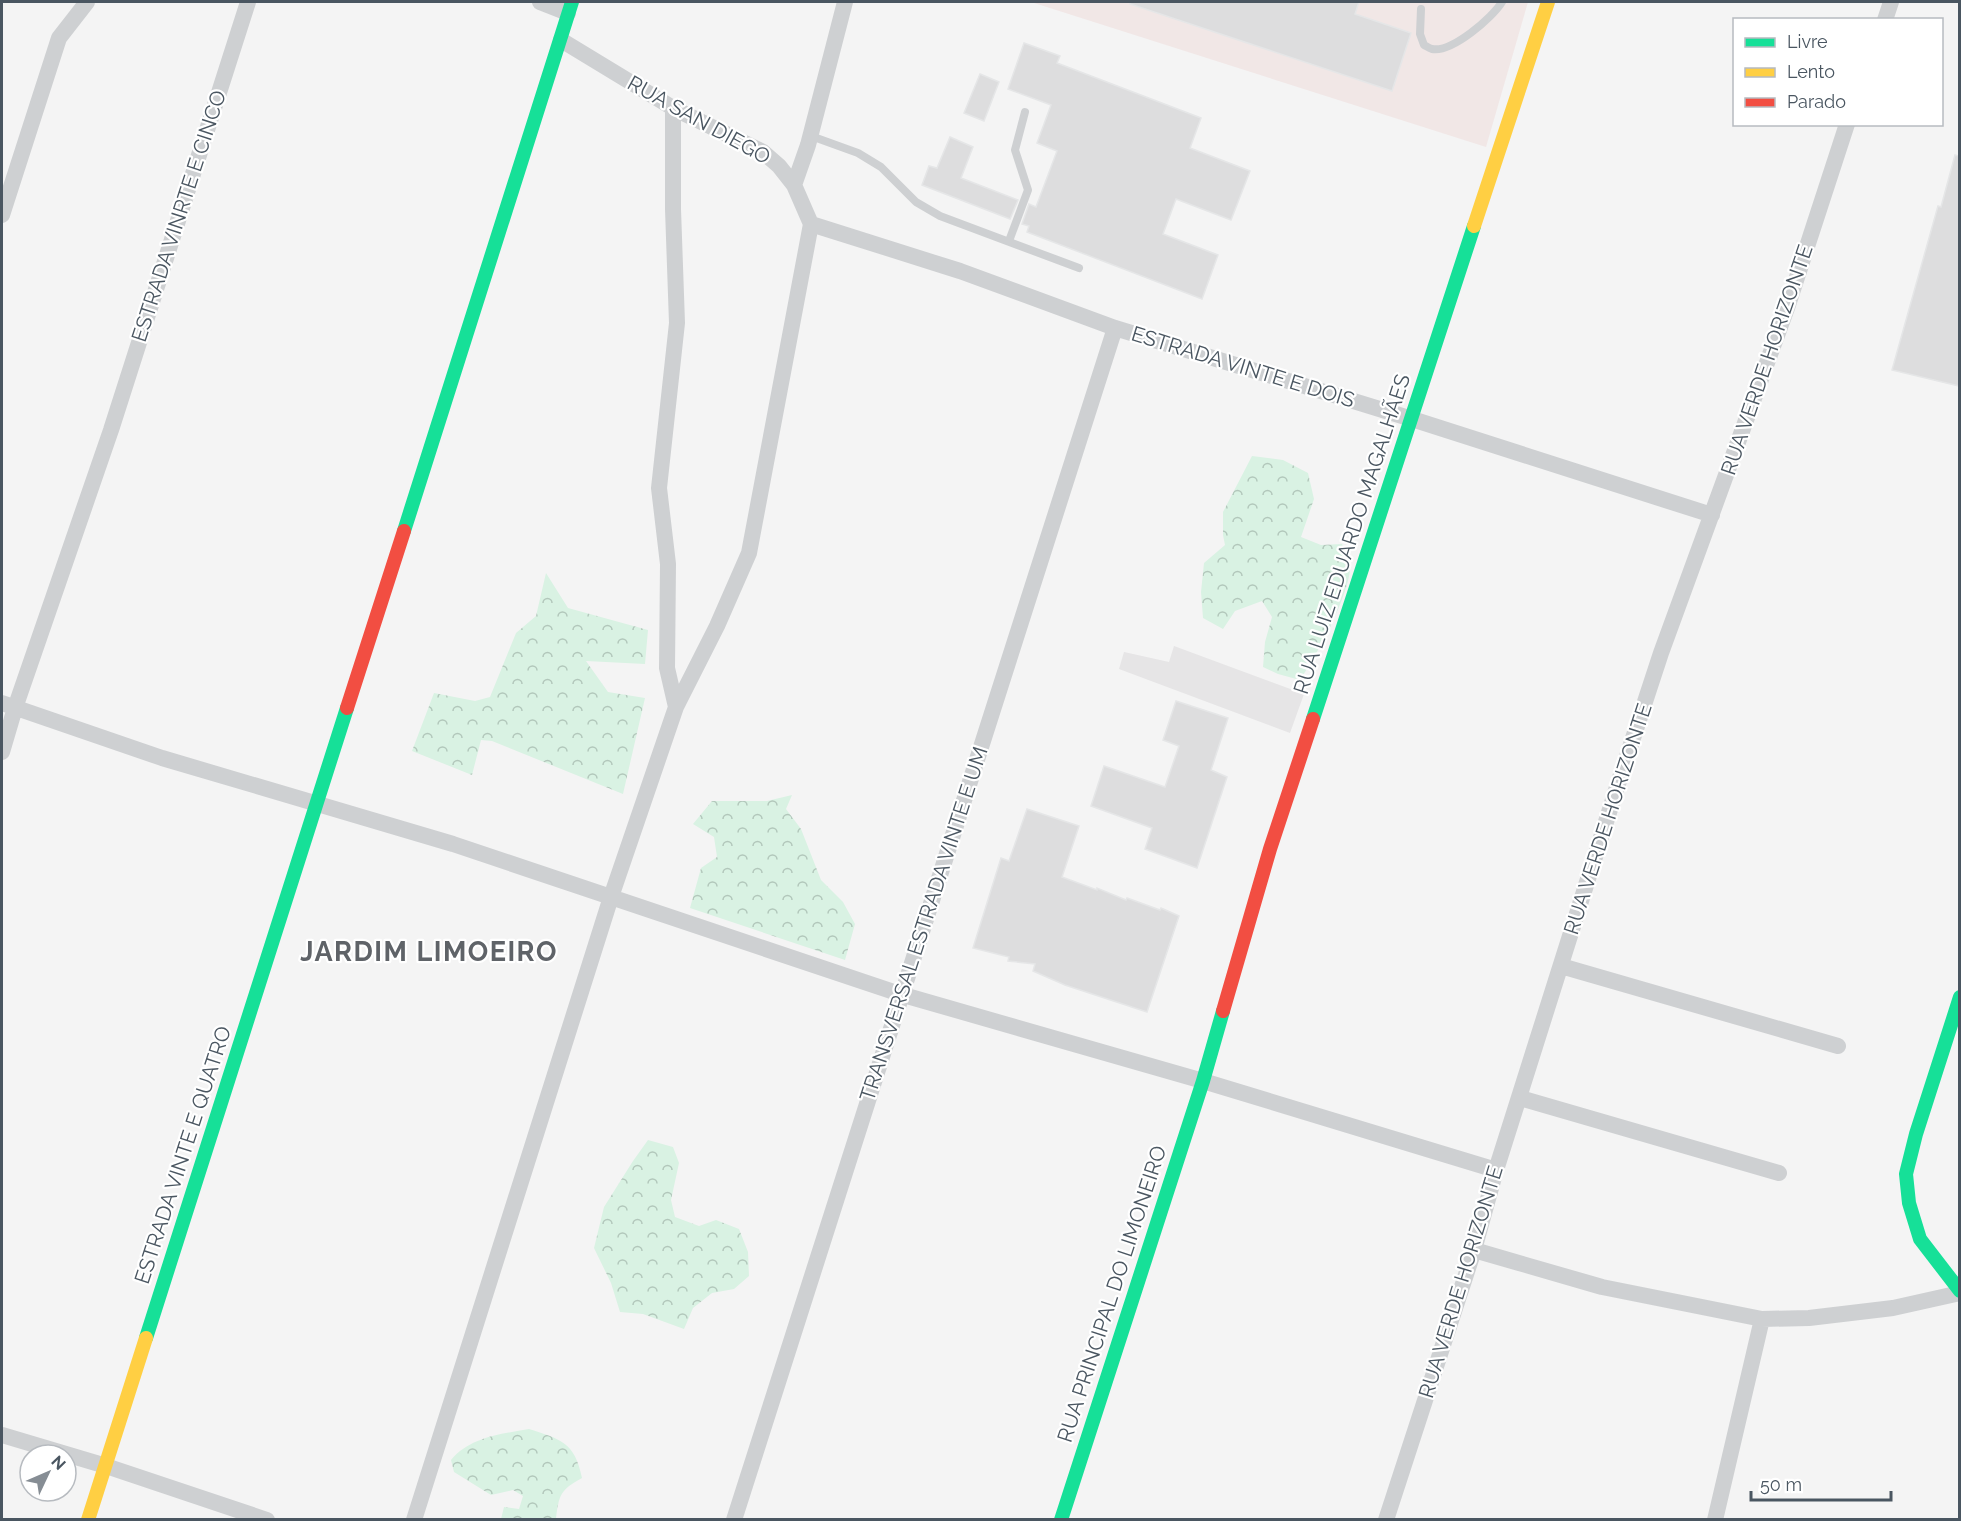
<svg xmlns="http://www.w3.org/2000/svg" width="1961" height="1521" viewBox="0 0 1961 1521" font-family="Raleway,sans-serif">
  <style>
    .education { fill: #e6e5e6 }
    .medical { fill: #f1e7e6 }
    .forest { fill: url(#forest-crowns) }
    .building { fill: #ddddde; stroke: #e5e6e7; stroke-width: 1.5 }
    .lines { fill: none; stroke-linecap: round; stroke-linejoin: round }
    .lane { stroke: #ced0d2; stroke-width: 8 }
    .street { stroke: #ced0d2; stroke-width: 16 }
    .fast { stroke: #16e098; stroke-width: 14 }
    .slow { stroke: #ffcf43; stroke-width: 14 }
    .jam { stroke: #f24e42; stroke-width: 14 }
    .labels { text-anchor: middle; stroke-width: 4.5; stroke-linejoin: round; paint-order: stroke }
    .street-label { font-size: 21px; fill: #4a5661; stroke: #fff }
    .district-label { font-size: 27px; font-weight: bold; letter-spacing: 1.5px; fill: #5f6368; stroke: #fff }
  </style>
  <defs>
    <pattern id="forest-crowns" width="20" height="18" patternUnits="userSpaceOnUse" patternTransform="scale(1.5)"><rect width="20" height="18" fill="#d9f2e3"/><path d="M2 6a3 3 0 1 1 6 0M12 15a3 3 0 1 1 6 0" fill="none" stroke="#b2c7bb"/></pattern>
  </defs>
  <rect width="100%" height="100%" fill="#f4f4f4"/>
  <path class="education" d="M1174,646L1304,694L1290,733L1119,669L1124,652L1169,662Z"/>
  <path class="medical" d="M1031,2H1528L1486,147Z"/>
  <path class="forest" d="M1252,456L1283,460L1308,473L1314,499L1301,537L1321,545L1342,544C1344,549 1349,556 1350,561C1354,587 1316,657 1300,680L1278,674L1263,667L1265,642L1272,617L1262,601L1235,611L1223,629L1203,618L1201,592L1204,563L1225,545L1223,535V512Z
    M546,573L568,608L648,630L645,664L586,661L608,692L645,698L623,794L492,741L481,740L472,775L412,751L434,693L475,701L490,697L516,633L536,616Z
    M792,795L786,809L801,829L821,880L843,902L855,924L845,960L690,908L701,868L717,857L714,837L693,824L712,801H767Z
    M648,1140L673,1147L679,1163L671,1200L675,1217L699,1226L716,1220L739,1229L748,1252L749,1276L734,1289L712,1293L693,1308L684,1329L643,1314L620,1312L611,1283L594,1248L604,1207L633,1161Z
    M529,1429C560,1439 575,1442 582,1478C560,1490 559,1495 556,1519H501L504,1507L519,1509L523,1496L513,1490L491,1495L454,1472L451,1460C470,1437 501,1434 529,1429Z"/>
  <path class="building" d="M1130,2H1359L1355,14L1411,33L1392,91L1130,4Z
    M1024,43L1060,56L1057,63L1201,118L1190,148L1250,171L1231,220L1176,199L1163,234L1218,255L1202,299L1027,232L1029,226L1022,224L1029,204L1036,207L1057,151L1037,143L1051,105L1008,89Z
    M980,74L999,82L984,121L964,113Z
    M950,137L973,147L961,178L1018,200L1010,219L922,185L929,166L937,168Z
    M1955,155L1959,156V386L1892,370L1938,206L1941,207Z
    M1176,701L1228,718L1211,770L1227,777L1197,868L1145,849L1152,828L1091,806L1104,766L1165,787L1179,746L1163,740Z
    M1027,809L1079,826L1062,877L1097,890V888L1126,900L1127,898L1160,910L1161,908L1179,916L1147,1012L1065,985L1033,971L1035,964L1008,961L1009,957L973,948L1001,858L1009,861Z"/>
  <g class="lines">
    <path class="lane" d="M1421,9L1420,34L1424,45C1426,46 1429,48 1432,49C1452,53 1493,17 1502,2
      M811,136L858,153L881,167L916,202L940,216L1079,268
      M1009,241L1028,190L1015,150L1025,112"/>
    <path class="street" d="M540,2L568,13
      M1885,20L1891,2
      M561,40L673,108L763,152L779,166L794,185L811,224
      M673,108V209L677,323L659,488L668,564L667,668L676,707
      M794,185L808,145L845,2
      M2,215L59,38L87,2
      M811,224L960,271L1115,328L1412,419L1712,515
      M2,703L162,758L453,844L900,994L1203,1081L1496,1170
      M2,752L15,708L111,430L248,2
      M1561,966L1838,1046
      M1520,1098L1779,1173
      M1474,1250L1602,1287L1762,1319L1809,1318L1893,1308L1960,1293
      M2,1435L106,1466L267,1520
      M414,1520L611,897L676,707L717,626L749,553L811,224
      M734,1520L1115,328
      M1386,1520L1474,1250L1496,1170L1618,784L1661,653L1787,308L1847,124
      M1715,1520L1762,1319"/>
    <path class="fast" d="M404,531L572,2
      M1313,719L1474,226
      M1960,997L1916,1134L1906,1174L1909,1203L1920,1239L1960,1291
      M146,1338L347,708
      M1061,1520L1203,1081L1223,1011"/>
    <path class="slow" d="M1474,226L1548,2
      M88,1520L146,1338"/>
    <path class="jam" d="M347,708L404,531
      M1223,1011L1270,849L1313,719"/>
  </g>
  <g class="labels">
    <g class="street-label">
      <text transform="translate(699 120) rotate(29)" y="7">RUA SAN DIEGO</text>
      <text transform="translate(179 216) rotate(-72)" y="7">ESTRADA VINRTE E CINCO</text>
      <text transform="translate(1767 360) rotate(-71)" y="7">RUA VERDE HORIZONTE</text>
      <text transform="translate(1243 367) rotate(17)" y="7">ESTRADA VINTE E DOIS</text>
      <text transform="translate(1352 534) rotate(-72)" y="7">RUA LUIZ EDUARDO MAGALHÃES</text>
      <text transform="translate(1608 819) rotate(-72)" y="7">RUA VERDE HORIZONTE</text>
      <text transform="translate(924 924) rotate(-72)" y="7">TRANSVERSAL ESTRADA VINTE E UM</text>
      <text transform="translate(183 1155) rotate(-72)" y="7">ESTRADA VINTE E QUATRO</text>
      <text transform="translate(1461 1282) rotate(-73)" y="7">RUA VERDE HORIZONTE</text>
      <text transform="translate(1112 1294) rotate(-72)" y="7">RUA PRINCIPAL DO LIMONEIRO</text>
    </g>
    <g class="district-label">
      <text x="429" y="961">JARDIM LIMOEIRO</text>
    </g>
  </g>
  <rect width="1961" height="1521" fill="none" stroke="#4a5661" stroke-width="6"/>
  <rect x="1733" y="18" width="210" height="108" fill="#ffffff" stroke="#b7bbc0" stroke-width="1.5"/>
  <rect x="1745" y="38" width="30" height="9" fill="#16e098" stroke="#b7bbc0" stroke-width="1.5"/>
  <text x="1787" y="48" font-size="18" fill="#4a5661">Livre</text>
  <rect x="1745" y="68" width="30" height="9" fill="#ffcf43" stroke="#b7bbc0" stroke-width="1.5"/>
  <text x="1787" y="78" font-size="18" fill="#4a5661">Lento</text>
  <rect x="1745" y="98" width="30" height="9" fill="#f24e42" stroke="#b7bbc0" stroke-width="1.5"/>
  <text x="1787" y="108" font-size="18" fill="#4a5661">Parado</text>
  <g transform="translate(48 1473) rotate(46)"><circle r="28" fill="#ffffff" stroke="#b7bbc0" stroke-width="1.5"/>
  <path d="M0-4.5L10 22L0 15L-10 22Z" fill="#868d94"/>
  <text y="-9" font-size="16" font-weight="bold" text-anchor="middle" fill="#4a5661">N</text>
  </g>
  <path d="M1751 1491v9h140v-9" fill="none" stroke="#4a5661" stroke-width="3"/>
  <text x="1760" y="1491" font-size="18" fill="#4a5661" stroke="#ffffff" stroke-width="4.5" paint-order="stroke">50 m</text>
</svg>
